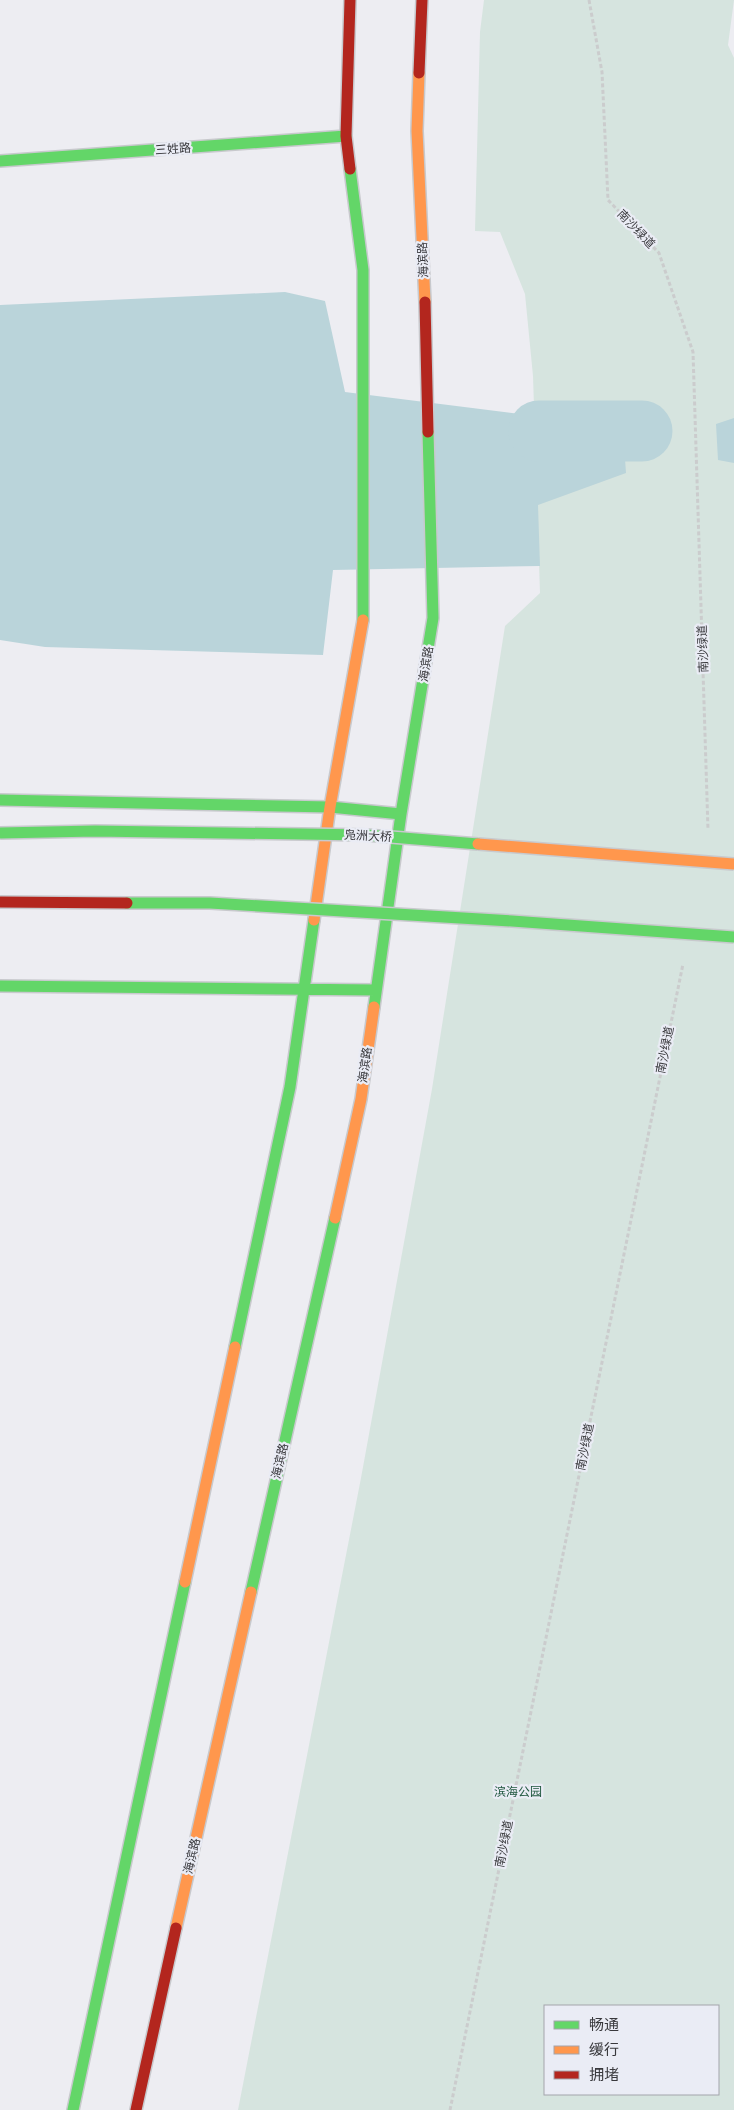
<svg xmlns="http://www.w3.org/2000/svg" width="734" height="2110" viewBox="0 0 734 2110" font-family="Lato,'Noto Sans SC',sans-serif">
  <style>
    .green { fill: #d6e4df; fill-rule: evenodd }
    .water { fill: #bad4da }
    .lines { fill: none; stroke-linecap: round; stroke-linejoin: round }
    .river { stroke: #bad4da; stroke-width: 61 }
    .fast-casing { stroke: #c8c9cd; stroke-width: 14 }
    .slow-casing { stroke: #c8c9cd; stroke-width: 14 }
    .jam-casing { stroke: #c8c9cd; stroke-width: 14 }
    .path { stroke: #cbcccd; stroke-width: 3; stroke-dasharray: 4 2.5; stroke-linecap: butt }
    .fast { stroke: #63d668; stroke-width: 11 }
    .slow { stroke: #ff974d; stroke-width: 11 }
    .jam { stroke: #b3261e; stroke-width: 11 }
    .fast-bridge-casing { stroke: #c8c9cd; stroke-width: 14; stroke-linecap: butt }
    .slow-bridge-casing { stroke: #c8c9cd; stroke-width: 14; stroke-linecap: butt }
    .jam-bridge-casing { stroke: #c8c9cd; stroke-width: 14; stroke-linecap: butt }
    .fast-bridge { stroke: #63d668; stroke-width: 11 }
    .slow-bridge { stroke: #ff974d; stroke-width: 11 }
    .jam-bridge { stroke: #b3261e; stroke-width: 11 }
    .labels { text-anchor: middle; stroke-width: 4.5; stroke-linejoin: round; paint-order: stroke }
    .street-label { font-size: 12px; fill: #38383c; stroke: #eaecf5 }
    .park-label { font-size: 12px; fill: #215840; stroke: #eaecf5 }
  </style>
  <rect width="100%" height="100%" fill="#ededf2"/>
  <path class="green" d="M484,0H734L728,45L734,58V2110H238L361,1478L432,1089L505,626L540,593L533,376L525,294L500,232L475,231L480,32ZM545,2006H718V2094H545Z"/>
  <path class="water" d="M285,292L325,301L345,392L535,416L623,431L626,473L538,505L540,566L333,570L323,655L45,647L0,640V305Z
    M734,418V463L718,460L716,424Z"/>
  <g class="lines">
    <path class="river" d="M539,431H642"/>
    <defs>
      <path id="fast" d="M0,161L346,136
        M350,169L363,270V620
        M0,800L330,807L401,814
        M0,986L376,990
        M374,1007L401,814L433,618L428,432
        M235,1347L290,1087L314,920
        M251,1592L335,1218
        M73,2110L185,1582"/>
      <path id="slow" d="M419,73L417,131L425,302
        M314,920L330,807L363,620
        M335,1218L361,1099L374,1007
        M185,1582L235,1347
        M176,1928L251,1592"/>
      <path id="jam" d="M350,0L346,136L350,169
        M419,73L422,0
        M425,302L428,432
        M136,2110L176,1928"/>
    </defs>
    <use href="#fast" class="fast-casing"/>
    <use href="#slow" class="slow-casing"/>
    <use href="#jam" class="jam-casing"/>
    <path class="path" d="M589,0L602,72L608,200L659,253L693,352L708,830
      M450,2110L683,964"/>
    <use href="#fast" class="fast"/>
    <use href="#slow" class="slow"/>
    <use href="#jam" class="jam"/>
    <defs>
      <path id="fast-bridge" d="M0,833L95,831L366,835L478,844
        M127,903H210L512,921L734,937"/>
      <path id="slow-bridge" d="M478,844L734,864"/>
      <path id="jam-bridge" d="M0,902L127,903"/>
    </defs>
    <use href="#fast-bridge" class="fast-bridge-casing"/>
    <use href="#slow-bridge" class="slow-bridge-casing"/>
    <use href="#jam-bridge" class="jam-bridge-casing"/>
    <use href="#fast-bridge" class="fast-bridge"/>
    <use href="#slow-bridge" class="slow-bridge"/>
    <use href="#jam-bridge" class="jam-bridge"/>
  </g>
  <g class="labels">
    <g class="street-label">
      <text transform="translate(173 149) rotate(-4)" y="4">三姓路</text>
      <text transform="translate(636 229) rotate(46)" y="4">南沙绿道</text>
      <text transform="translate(423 260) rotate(-92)" y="4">海滨路</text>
      <text transform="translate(703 649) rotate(-92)" y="4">南沙绿道</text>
      <text transform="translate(426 664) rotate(-81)" y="4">海滨路</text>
      <text transform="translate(368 836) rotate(3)" y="4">凫洲大桥</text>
      <text transform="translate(665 1050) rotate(-79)" y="4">南沙绿道</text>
      <text transform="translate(365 1065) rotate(-82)" y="4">海滨路</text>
      <text transform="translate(585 1447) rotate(-79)" y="4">南沙绿道</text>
      <text transform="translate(280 1461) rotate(-77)" y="4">海滨路</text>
      <text transform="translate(504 1844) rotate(-79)" y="4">南沙绿道</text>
      <text transform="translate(192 1856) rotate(-77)" y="4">海滨路</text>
    </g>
    <g class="park-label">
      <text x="518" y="1796">滨海公园</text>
    </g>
  </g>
  <rect x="544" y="2005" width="175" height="90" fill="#eaecf5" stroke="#a3a4ab"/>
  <rect x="554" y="2021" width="25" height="8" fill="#63d668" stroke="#a3a4ab"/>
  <text x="589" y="2030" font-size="15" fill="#38383c">畅通</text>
  <rect x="554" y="2046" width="25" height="8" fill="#ff974d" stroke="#a3a4ab"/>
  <text x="589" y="2055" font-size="15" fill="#38383c">缓行</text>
  <rect x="554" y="2071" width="25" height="8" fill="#b3261e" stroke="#a3a4ab"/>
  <text x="589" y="2080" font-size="15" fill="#38383c">拥堵</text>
</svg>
